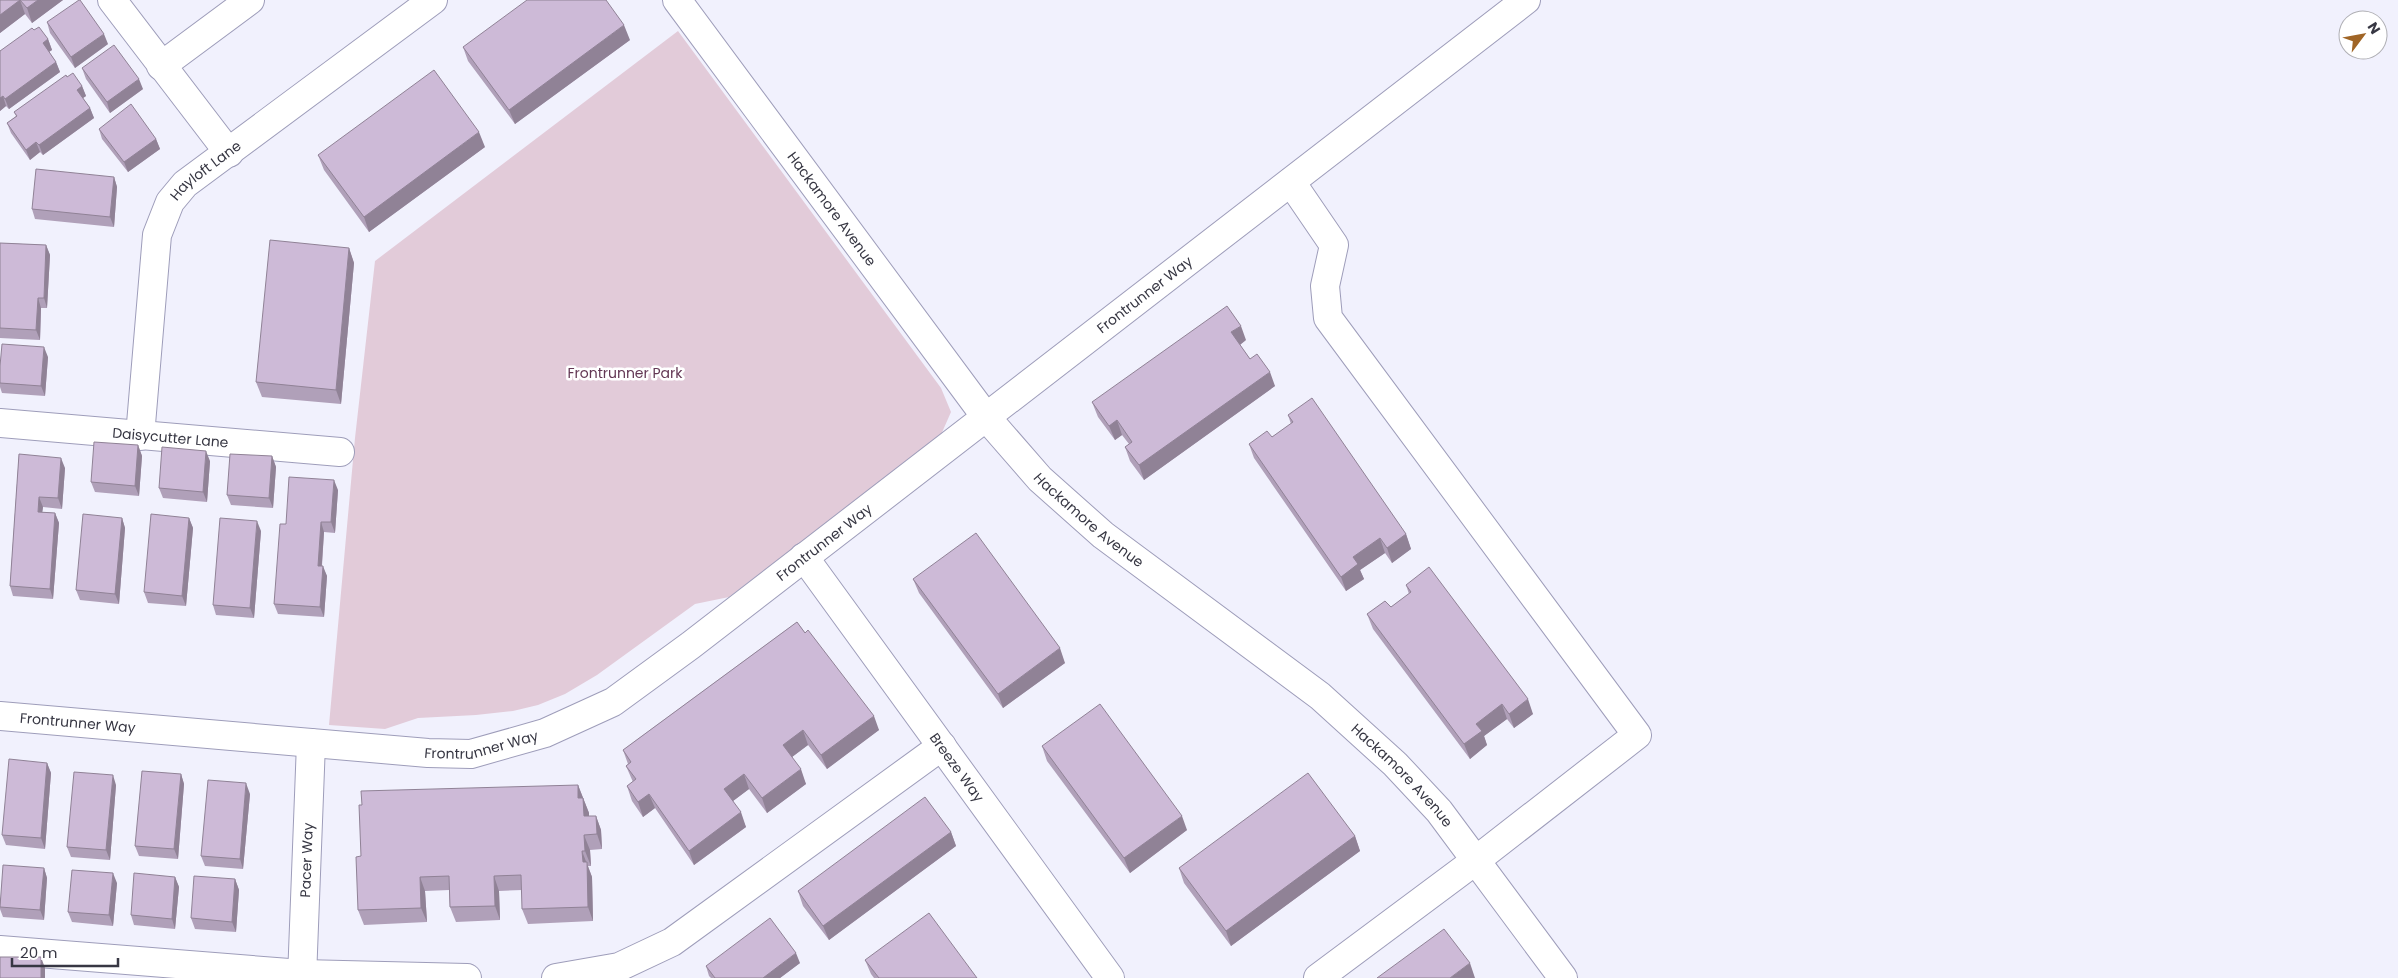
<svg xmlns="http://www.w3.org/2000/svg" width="2398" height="978" viewBox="0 0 2398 978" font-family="Poppins,sans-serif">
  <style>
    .green { fill: #e2cbd9 }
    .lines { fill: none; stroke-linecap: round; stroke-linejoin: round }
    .minor-casing { stroke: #9e9dba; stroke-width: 30 }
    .minor { stroke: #fff; stroke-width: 28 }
    .wall { fill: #b0a0b9 }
    .shaded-wall { fill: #908296 }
    .building { fill: #cdbad7; stroke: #908296 }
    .labels { text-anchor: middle; stroke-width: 5; stroke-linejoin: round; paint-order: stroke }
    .street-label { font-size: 14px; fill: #373743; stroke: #fff }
    .park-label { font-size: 14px; fill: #633754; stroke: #fff }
  </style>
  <rect width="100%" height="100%" fill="#f1f1fd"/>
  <path class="green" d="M678,31L941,388L951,412L940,437L729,597L695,604L597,675L565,694L538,705L513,711L476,715L418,718L385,729L329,725L355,438L375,261Z"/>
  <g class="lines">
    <defs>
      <g id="minor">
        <path d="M112,0L229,153"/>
        <path id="s1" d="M677,0L986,417L1040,479L1103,535L1320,696L1395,764L1439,811L1563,978"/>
        <path d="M161,66L250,0"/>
        <path d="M1291,182L1334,245L1325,286L1328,318L1637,735L1475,861L1318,978"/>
        <path id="s2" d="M0,423L340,452"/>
        <path id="s3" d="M140,436L157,235L170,202L185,184L433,0"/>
        <path id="s4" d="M804,557L1110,978"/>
        <path id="s5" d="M0,716L428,753L471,754L545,733L613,702L691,645L1526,0"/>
        <path d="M0,950L302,974L467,978"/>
        <path id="s6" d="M302,978L311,743"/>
        <path d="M556,978L619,967L672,942L942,746"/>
      </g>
    </defs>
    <use href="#minor" class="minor-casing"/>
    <use href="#minor" class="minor"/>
  </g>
  <path class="wall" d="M0,0H63L32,23L25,14L0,33Z
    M47,22L108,44L75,68L50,33Z
    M34,30L48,39L52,50L49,52L56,62L60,72L9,109L6,106L0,111V51Z
    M630,40L515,124L468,61L463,47Z
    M82,68L143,89L110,113L86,79Z
    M67,77L82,86L86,96L83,98L90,108L94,118L43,155L40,152L30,160L11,133L7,123L16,116L14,112Z
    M99,129L156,139L160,149L128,172L102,139Z
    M485,147L369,232L324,170L318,155Z
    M114,177L117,187L114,227L35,219L32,209Z
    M0,243L46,245L50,255L47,308H41L40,340L0,338Z
    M349,248L354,263L341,404L262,397L256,382Z
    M1246,340L1240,345L1250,359L1275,386L1144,480L1130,461L1125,447L1129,444L1122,435L1115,440L1098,417L1092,402Z
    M48,357L45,396L2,393L0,387V366Z
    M1288,415L1406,534L1411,549L1392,563L1385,553L1360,570L1364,579L1346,591L1254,458L1249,444L1272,437L1291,424Z
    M138,445L142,456L139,496L95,492L91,482Z
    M19,454L65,468L62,509L43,507L42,512L55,513L59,523L53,599L13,596L10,586Z
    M272,456L276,467L273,508L231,505L227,495Z
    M210,461L207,502L163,498L159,488Z
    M338,490L335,533L324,532L322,566L327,576L324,617L278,614L274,604L286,524Z
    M122,518L125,528L119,604L80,600L76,590Z
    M189,518L193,528L186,606L148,603L144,592Z
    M261,531L254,618L216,615L213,605Z
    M913,579L1065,663L1003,708L919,593Z
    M1406,585L1533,714L1514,728L1507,719L1484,736L1487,745L1470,759L1373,629L1367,614L1391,607L1409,594Z
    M797,622L879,730L827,769L808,745L792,757L806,784L767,813L749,789L733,801L746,827L694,865L655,808L643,817L632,801L627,786L633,782L626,766L628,764L623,750Z
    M1042,746L1187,830L1130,873L1047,761Z
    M47,763L51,773L45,849L6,845L2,835Z
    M181,774L184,784L178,859L139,856L135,846Z
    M116,785L110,860L71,857L67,847Z
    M578,785L589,813V816H596L601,830L602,849L590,850L591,866H588L592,877L593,921L528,924L522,909V890L499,891L500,920L456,922L450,907L449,890L425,891L427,922L364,925L358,910L361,856Z
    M250,794L243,869L205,866L201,856Z
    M951,832L956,846L829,940L803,906L798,891Z
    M1355,836L1360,851L1231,946L1184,883L1179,868Z
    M44,868L47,878L44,920L3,917L0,909V898Z
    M175,877L179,887L175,929L134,925L131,915Z
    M235,879L239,890L236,932L195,929L191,918Z
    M117,883L113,926L72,922L68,912Z
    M865,960L977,978H874L871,974Z
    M800,963L780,978H711L709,976L706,966Z"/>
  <path class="shaded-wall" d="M20,0L25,14L0,33V15Z
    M38,0H63L32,23L27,8Z
    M624,25L630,40L515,124L509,110Z
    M104,34L108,44L75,68L71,57Z
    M48,39L52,50L47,53L43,43Z
    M56,62L60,72L9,109L5,99Z
    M139,79L143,89L110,113L107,102Z
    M82,86L86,96L80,100L77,90Z
    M3,96L6,106L0,111V98Z
    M90,108L94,118L43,155L39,145Z
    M479,132L485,147L369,232L364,217Z
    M156,139L160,149L128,172L124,162Z
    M36,142L40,152L30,160L26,150Z
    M114,177L117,187L114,227L110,217Z
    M46,245L50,255L47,308L44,298Z
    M349,248L354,263L341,404L336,390Z
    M38,298L41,308L40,340L36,330Z
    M1241,326L1246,340L1237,347L1231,332Z
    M44,347L48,357L45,396L41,386Z
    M1270,372L1275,386L1144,480L1139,465Z
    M1117,420L1122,435L1115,440L1109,426Z
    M138,445L142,456L139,496L135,486Z
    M206,451L210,461L207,502L203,492Z
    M272,456L276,467L273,508L269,498Z
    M61,458L65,468L62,509L58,498Z
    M334,480L338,490L335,533L331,522Z
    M39,497L43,507L41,522L38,512Z
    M55,513L59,523L53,599L50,589Z
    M122,518L125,528L119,604L115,594Z
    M189,518L193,528L186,606L182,596Z
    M257,521L261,531L254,618L250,608Z
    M321,522L324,532L321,576L318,566Z
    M1406,534L1411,549L1392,563L1387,548Z
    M1380,538L1385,553L1360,570L1364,579L1346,591L1341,577L1353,557Z
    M323,566L327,576L324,617L320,607Z
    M1060,648L1065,663L1003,708L998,694Z
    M1528,699L1533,714L1514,728L1509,714Z
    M1502,704L1507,719L1484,736L1487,745L1470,759L1464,744L1476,724Z
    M874,716L879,730L827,769L821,755Z
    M803,730L808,745L788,760L783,745Z
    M47,763L51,773L45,849L41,838Z
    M801,769L806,784L767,813L762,798Z
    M181,774L184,784L178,859L174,849Z
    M744,774L749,789L729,804L724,789Z
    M113,775L116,785L110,860L106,850Z
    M246,783L250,794L243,869L240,859Z
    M578,785L589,813V831L578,798Z
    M649,794L655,808L643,817L638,802Z
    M741,812L746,827L694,865L689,851Z
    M596,816L601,830L602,849L597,834Z
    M1182,816L1187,830L1130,873L1124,858Z
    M951,832L956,846L829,940L823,926Z
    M584,835L590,850L591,866L585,851Z
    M1355,836L1360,851L1231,946L1226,931Z
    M582,851L592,877L593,921L588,907L583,862Z
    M44,868L47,878L44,920L40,910Z
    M113,873L117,883L113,926L109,915Z
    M494,876L499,891L500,920L495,906Z
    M175,877L179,887L175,929L172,919Z
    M420,877L425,891L427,922L421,908Z
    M235,879L239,890L236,932L232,922Z
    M796,953L800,963L780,978H763Z
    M41,957L45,968V978H41Z
    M1470,963L1475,978H1450Z"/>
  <path class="building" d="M0,0H20L0,15Z
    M20,0H38L27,8Z
    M79,0H80L104,34L71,57L47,22Z
    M527,0H606L624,25L509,110L463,47Z
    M39,27L48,39L43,43L56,62L5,99L3,96L0,98V51L32,28L34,30Z
    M114,45L139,79L107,102L82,68Z
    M434,70L479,132L364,217L318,155Z
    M73,73L82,86L77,90L90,108L39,145L36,142L26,150L7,123L17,116L14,112L66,75L67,77Z
    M131,104L156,139L124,162L99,129Z
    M36,169L114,177L110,217L32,209Z
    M270,240L349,248L336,390L256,382Z
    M0,243L46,245L44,298H38L36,330L0,328Z
    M1227,306L1241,326L1231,332L1250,359L1257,354L1270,372L1139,465L1125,447L1132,442L1117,420L1109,426L1092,402Z
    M2,344L44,347L41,386L0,383V366Z
    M1312,398L1406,534L1387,548L1380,538L1353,557L1358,564L1341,577L1249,444L1267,431L1272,437L1293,422L1288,415Z
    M94,442L138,445L135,486L91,482Z
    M162,447L206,451L203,492L159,488Z
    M19,454L61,458L58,498L39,497L38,512L55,513L50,589L10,586Z
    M230,454L272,456L269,498L227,495Z
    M289,477L334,480L331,522H321L318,566H323L320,607L274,604L280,524H286Z
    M83,514L122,518L115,594L76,590Z
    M151,514L189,518L182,596L144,592Z
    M220,518L257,521L250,608L213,605Z
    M976,533L1060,648L998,694L913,579Z
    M1429,567L1528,699L1509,714L1502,704L1476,724L1482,731L1464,744L1367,614L1385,601L1391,607L1411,592L1406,585Z
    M797,622L805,633L808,630L874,716L821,755L803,730L783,745L801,769L762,798L744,774L724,789L741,812L689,851L649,794L638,802L627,786L636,779L626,766L631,762L623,750Z
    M1100,704L1182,816L1124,858L1042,746Z
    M9,759L47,763L41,838L2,835Z
    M142,771L181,774L174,849L135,846Z
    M74,772L113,775L106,850L67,847Z
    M1308,773L1355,836L1226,931L1179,868Z
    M208,780L246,783L240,859L201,856Z
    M578,785V798H583L584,816H596L597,834L584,835L585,851H582L583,862H587L588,907L522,909L521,875L494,876L495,906L450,907L449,876L420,877L421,908L358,910L356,857L361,856L359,805H362L361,791Z
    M925,797L951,832L823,926L798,891Z
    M3,865L44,868L40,910L0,907Z
    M72,870L113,873L109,915L68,912Z
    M134,873L175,877L172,919L131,915Z
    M194,876L235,879L232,922L191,918Z
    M929,913L977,978H879L865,960Z
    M770,918L796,953L763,978H715L706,966Z
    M1444,929L1470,963L1450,978H1377Z
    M0,957H41V978H0Z"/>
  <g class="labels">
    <g class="street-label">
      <text dy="5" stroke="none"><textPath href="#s3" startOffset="285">Hayloft Lane</textPath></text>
      <text dy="5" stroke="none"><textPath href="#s1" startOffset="260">Hackamore Avenue</textPath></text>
      <text dy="5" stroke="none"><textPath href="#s5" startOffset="1294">Frontrunner Way</textPath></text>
      <text dy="5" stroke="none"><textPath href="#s2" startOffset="171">Daisycutter Lane</textPath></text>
      <text dy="5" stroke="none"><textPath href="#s1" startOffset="665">Hackamore Avenue</textPath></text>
      <text dy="5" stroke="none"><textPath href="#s5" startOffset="889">Frontrunner Way</textPath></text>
      <text dy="5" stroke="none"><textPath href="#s5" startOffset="78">Frontrunner Way</textPath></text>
      <text dy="5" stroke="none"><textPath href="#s5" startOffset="484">Frontrunner Way</textPath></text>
      <text dy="5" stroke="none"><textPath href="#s4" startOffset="260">Breeze Way</textPath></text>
      <text dy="5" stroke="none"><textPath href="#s1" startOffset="1070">Hackamore Avenue</textPath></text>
      <text dy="5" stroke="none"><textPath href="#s6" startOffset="118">Pacer Way</textPath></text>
    </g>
    <g class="park-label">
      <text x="625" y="378">Frontrunner Park</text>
    </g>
  </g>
  <g transform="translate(2363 35) rotate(58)"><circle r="24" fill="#ffffff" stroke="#afafb4"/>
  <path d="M0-4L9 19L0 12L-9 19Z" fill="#a06526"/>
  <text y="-8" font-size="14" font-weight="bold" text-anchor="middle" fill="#373743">N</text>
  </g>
  <path d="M12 958v8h106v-8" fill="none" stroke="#373743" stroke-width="2.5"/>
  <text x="20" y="958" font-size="15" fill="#373743" stroke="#ffffff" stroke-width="4" paint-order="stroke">20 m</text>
</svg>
